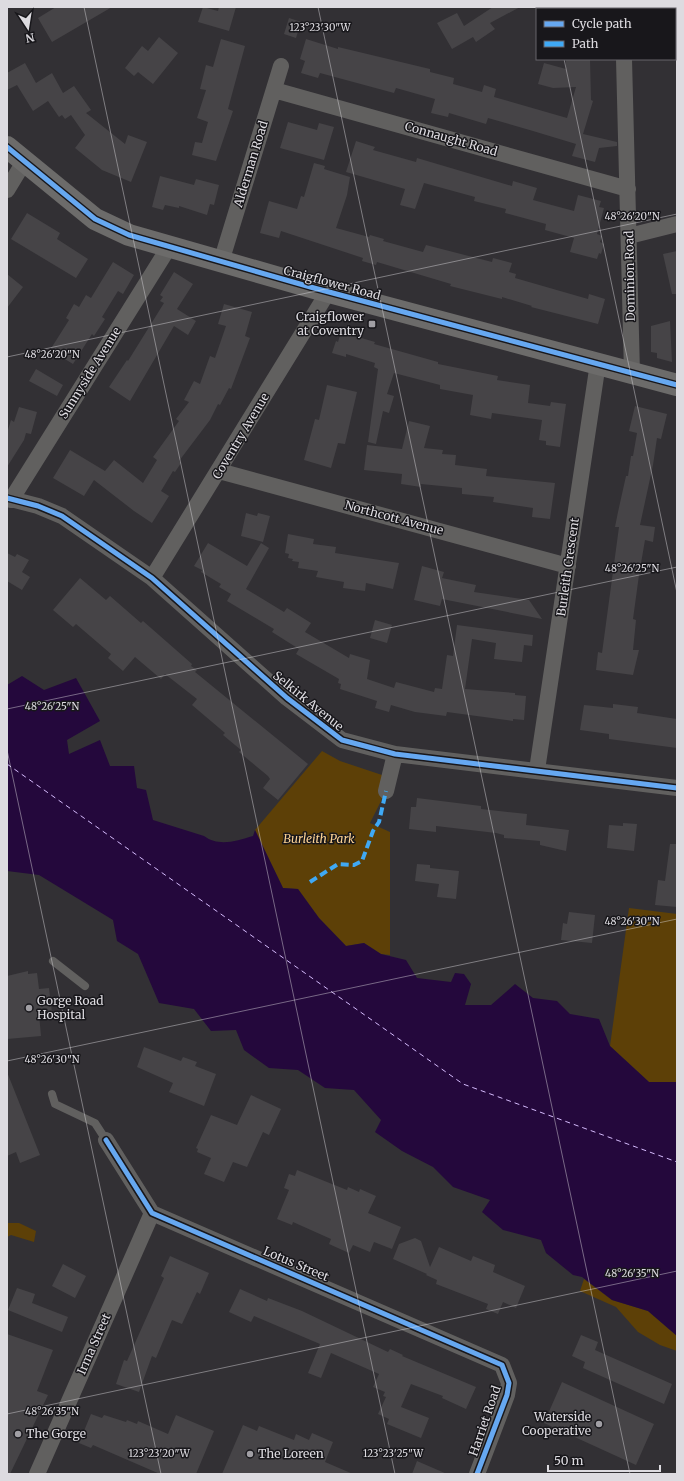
<svg xmlns="http://www.w3.org/2000/svg" width="684" height="1481" viewBox="0 0 684 1481" font-family="Merriweather,serif">
  <style>
    .green { fill: #5d4007 }
    .water { fill: #24083c }
    .lines { fill: none; stroke-linecap: round; stroke-linejoin: round }
    .ferry { stroke: #d5bbfc; stroke-width: 1; stroke-dasharray: 5 4; stroke-linecap: butt }
    .building { fill: #464447 }
    .lane { stroke: #61605f; stroke-width: 8 }
    .street { stroke: #61605f; stroke-width: 16 }
    .secondary { stroke: #6c6b6a; stroke-width: 22 }
    .quiet { stroke: #3fa9f5; stroke-width: 4; stroke-dasharray: 8 4; stroke-linecap: butt }
    .cycleway-casing { stroke: #18171b; stroke-width: 8 }
    .cycleway { stroke: #66a8f1; stroke-width: 5 }
    .ticks { fill: none; stroke: #dddbe0; stroke-width: 1; stroke-opacity: 0.45 }
    .poi-dot { fill: #a19fa4; stroke: #18171b; stroke-width: 1.5 }
    .labels { text-anchor: middle; stroke-width: 3; stroke-linejoin: round; paint-order: stroke }
    .street-label { font-size: 12px; fill: #dddbe0; stroke: #18171b }
    .poi-label { font-size: 12px; fill: #dddbe0; stroke: #18171b; text-anchor: start }
    .park-label { font-size: 12px; font-style: italic; fill: #fed494; stroke: #18171b }
    .ticks-label { font-size: 10px; text-anchor: middle; fill: #dddbe0; stroke: #18171b; stroke-width: 3; stroke-linejoin: round; paint-order: stroke }
  </style>
  <rect width="100%" height="100%" fill="#323034"/>
  <path class="green" d="M322,751L340,761L382,775L384,795L370,823L390,832V955L381,954L364,943L346,946L319,918L298,889L283,888L255,830Z
    M629,908L677,914V1082H649L610,1046Z
    M7,1223H19L36,1231L34,1242L11,1235L7,1237Z
    M584,1279L612,1300L648,1311L677,1336V1351L660,1345L638,1332L616,1307L580,1291Z"/>
  <path class="water" d="M22,676L44,690L76,678L100,721L67,740L69,754L100,740L110,766H134L137,788L146,790L153,820L204,836C219,847 236,841 253,836L255,830L283,888L298,889L319,918L346,946L364,943L381,954L406,960L417,978L451,982L455,973L464,974L471,984L465,1005H491L515,984L533,998L557,1001L570,1014L599,1019L610,1046L649,1082H677V1336L648,1311L612,1300L582,1277L573,1275L546,1253L541,1240L503,1230L482,1212L490,1200L453,1187L433,1167L402,1151L375,1132L381,1120L354,1090L325,1088L298,1070L269,1068L244,1050L236,1030L211,1031L194,1009L159,1003L138,954L117,941L113,920L39,875L7,871V685Z"/>
  <g class="lines">
    <path class="ferry" d="M7,764L463,1084L677,1162"/>
  </g>
  <path class="building" d="M56,7H112L52,42L38,18Z
    M203,7L218,11L219,7H236L229,31L198,22Z
    M493,7H520L490,23L495,29L476,42L473,37L452,49L437,23L457,13L464,26Z
    M289,18L301,22L296,38L284,34Z
    M159,37L178,53L153,84L138,72L134,76L125,68L142,46L148,51Z
    M221,39L245,46L228,109L233,111L216,161L192,155L195,142L202,143L208,122L197,118L206,90L200,89L206,65L213,67Z
    M306,39L338,49V47L430,69V72L454,78L453,84L482,92L484,85L496,89L494,97L567,118L576,87L553,88L538,84L544,63L566,69V59H590L591,100L593,101L583,134L617,142V146L599,148L595,162L572,156L576,144L533,131L488,118L486,124L449,113L448,117L431,113L435,99L396,88L394,93L320,73L318,78L301,73L305,61L300,59Z
    M25,63L36,83L52,73L63,93L74,86L91,110L86,113L125,144L128,135L147,142L131,182L102,170L75,148L85,135L71,115L65,119L62,115L59,117L48,101L33,111L17,85L7,90V73Z
    M288,122L317,130L319,123L334,127L324,160L280,148Z
    M356,141L375,147L373,150L416,162L417,158L512,186L513,181L537,188L533,200L574,211L578,195L601,201L599,207L604,208L597,234L602,236L600,242L604,244L601,254L599,253L597,259L570,252L574,238L545,230L546,224L505,213L506,209L474,201L475,197L424,183L415,209L400,205L405,189L346,172Z
    M314,163L325,166L324,169L350,177L347,195L336,228L369,237L370,235L384,239L383,241L423,252L426,245L492,262L493,258L512,263L509,272L516,274L515,278L588,299L589,294L605,299L598,324L531,307L532,306L502,297V299L450,286L451,284L377,262L376,265L362,261L363,258L281,231L279,238L260,233L269,201L297,209L301,196L304,197Z
    M160,176L194,185L196,179L219,185L214,205L210,204L207,215L179,206V208L165,205L163,210L152,207Z
    M27,213L60,233L57,239L88,259L76,278L11,239Z
    M677,251V294H672L663,254Z
    M113,262L134,275L123,294L118,291L102,317L105,319L94,336L92,334L73,364L50,350L69,320L66,318L74,304L79,307L86,295L91,298Z
    M174,272L193,284L177,309L196,321L188,335L174,326L130,401L109,387L127,360L128,361L164,303L160,301L163,297L160,295Z
    M7,274L23,287L7,308Z
    M224,304L252,312L245,336L250,338L231,389L229,388L220,405L218,404L210,420L179,461L181,463L175,472L173,471L161,491L169,496L152,523L134,511L94,480L84,496L53,478L70,450L105,471L114,460L143,483L157,460L153,457L179,421L176,419L189,402L184,400L194,381L200,384L210,356L215,358L226,326L218,324Z
    M670,321L672,362L657,358V353L651,352V326Z
    M341,332L375,342L374,344L438,362V364L498,376L497,380L530,385L528,403L550,406L551,402L566,404L560,447L546,445V441L539,440L542,420L492,413L491,419L470,415L473,395L440,389V385L394,373L387,394L394,396L389,413L383,411L376,444L368,442L378,369L374,367L375,363L346,354V357L332,353L336,341L338,342Z
    M36,369L63,385L57,396L29,381Z
    M327,385L357,392L345,444L338,443L331,468L304,460L315,419L319,420Z
    M635,406L667,414L661,439L657,438L653,465L640,525L655,527L653,542L645,540L639,575L633,619L636,620L633,650H639L633,675L596,670L598,652L602,653L619,527H615L618,512L626,476H628L631,456H633L637,433L629,431Z
    M19,407L37,412L31,434L26,433L24,440L7,467V433L11,420L14,422Z
    M409,421L430,426L424,448L443,450L442,454L456,455L455,465L487,469L486,476L555,483L550,519L532,517L533,508L493,502L494,497L462,494V488L421,484V487L401,484L402,474L364,470L367,445L402,449Z
    M246,513L257,516L258,513L270,516L263,542L241,536Z
    M288,534L314,539L313,544L336,547L335,553L399,563L393,589L366,583L365,591L343,588L344,582L316,577L318,571L298,568L299,562L292,561L293,559L288,558L289,554L285,553Z
    M208,543L247,566L261,543L269,548L246,589L284,612L287,608L311,623L305,632L349,658L350,654L370,660L367,679L394,688L396,682L434,692L435,688L442,689L447,655L453,656L457,625L533,635L532,646L524,645L522,662L494,659L496,643L472,639L465,689L515,693V695L526,696L524,720L513,719V721L447,712L446,716L415,712L391,705L389,712L375,708L377,701L340,689L341,684L338,683L339,679L296,654L299,649L272,632L274,629L227,601L231,594L219,587L221,584L201,572L202,570L194,566Z
    M7,553L15,557L17,554L29,560L22,572L30,577L22,590L7,581Z
    M422,566L444,572L442,578L476,585L474,592L529,600L542,619L442,599L440,606L414,600Z
    M80,578L106,600L110,596L141,623L143,621L192,664L191,666L197,670L195,672L308,764L278,800L263,788L270,779L268,776L239,752L241,750L223,735L225,733L192,705L197,699L165,674L161,679L135,657L123,671L108,658L111,654L76,624L73,627L53,610Z
    M375,620L392,625L387,643L370,638Z
    M613,704L638,707L637,713L677,719V748L609,739V734L580,730L584,705L613,708Z
    M417,798L481,806V809L527,814L526,825L569,830L566,851L540,845V841L504,838V835L496,833L436,826V832L409,829L411,807H416Z
    M623,823L637,824L634,851L607,848L609,825L623,826Z
    M670,844H677V907L655,905L658,880L665,881Z
    M417,864L430,865V868L459,871L456,899L437,897L439,884L415,881Z
    M569,912L595,915L592,943L561,940L563,923L567,924Z
    M28,971V974L37,973L39,989L49,988L52,1013L39,1014L41,1036L7,1039V976Z
    M144,1047L181,1061L183,1057L197,1062L195,1066L216,1074L204,1106L169,1092L173,1083L137,1067Z
    M7,1072L40,1155L20,1163L16,1152L7,1156Z
    M251,1095L281,1109L269,1135L263,1132L247,1167L233,1162L224,1182L204,1174L211,1158L197,1152L198,1149L196,1148L211,1115L237,1125Z
    M297,1170L347,1190L348,1187L359,1192L360,1189L376,1196L368,1213L401,1227L392,1249L374,1242L370,1252L353,1245L349,1253L329,1244L331,1239L293,1222L292,1225L277,1219L289,1190L284,1188L289,1174L295,1176Z
    M415,1238L421,1241L430,1267L439,1247L471,1261L473,1256L495,1265L493,1272L525,1286L516,1308L503,1302L498,1314L486,1309L488,1304L436,1284L437,1280L426,1275L427,1274L393,1259L399,1244Z
    M170,1256L209,1273L200,1294L197,1292L182,1324L172,1320L156,1358L152,1356L139,1392L116,1384L124,1360L127,1361L164,1278L161,1276Z
    M63,1264L86,1276L75,1298L52,1286Z
    M17,1288L35,1294L32,1303L68,1317L62,1332L8,1310Z
    M240,1289L267,1301L268,1298L302,1311L388,1352L390,1349L403,1355L402,1356L476,1387L466,1409L442,1398L443,1396L411,1384L401,1407L429,1418L421,1438L387,1424L389,1419L378,1414L386,1397L383,1396L385,1392L373,1387L379,1374L331,1353L321,1378L308,1373L320,1344L254,1316L251,1322L229,1312Z
    M7,1334L53,1350L37,1391L48,1395L10,1474H7Z
    M581,1335L598,1342L595,1350L672,1384L664,1404L583,1368L585,1362L572,1356Z
    M562,1382L654,1424L636,1465L544,1423Z
    M91,1414L102,1418L104,1415L126,1422L127,1420L137,1424L138,1421L168,1434L176,1415L214,1431L196,1474H160L93,1445L91,1448L79,1443Z
    M243,1425L257,1431L259,1426L294,1440L296,1434L309,1440L312,1433L333,1442L325,1462L353,1474H222Z
    M417,1461L447,1474H412Z"/>
  <g class="lines">
    <path class="lane" d="M53,961L85,986
      M52,1094L55,1104L95,1123L106,1140"/>
    <path class="street" d="M623,7V9
      M675,37L677,36
      M624,59L632,373
      M274,90L628,189
      M7,190L24,162
      M629,236L677,224
      M221,262L281,66
      M219,471L568,566
      M7,498L38,506L62,516L152,578L287,698L342,740L395,754L677,788
      M11,500L169,247
      M152,578L328,292
      M537,770L598,363
      M386,791L395,754
      M106,1140L152,1213L502,1365L509,1383L507,1395L477,1474
      M37,1474L152,1213"/>
    <path class="secondary" d="M7,147L95,219L129,235L314,288L677,385"/>
    <path class="quiet" d="M310,882L338,864L354,865L362,861L373,831L379,822L386,791"/>
    <defs>
      <path id="cycleway" d="M7,147L95,219L129,235L314,288L677,385
        M7,498L38,506L62,516L152,578L287,698L342,740L395,754L677,788
        M106,1140L152,1213L502,1365L509,1383L507,1395L477,1474"/>
    </defs>
    <use href="#cycleway" class="cycleway-casing"/>
    <use href="#cycleway" class="cycleway"/>
  </g>
  <path class="ticks" d="M84,7L395,1474M318,7L630,1474M552,7L553,9M564,59L677,593M7,357L677,214M7,709L677,567M7,750L161,1474M7,1061L677,919M7,1414L677,1271"/>
  <g class="poi-dot">
    <rect x="368" y="320" width="8" height="8" rx="2"/>
    <circle cx="29" cy="1008" r="4"/>
    <circle cx="599" cy="1424" r="4"/>
    <circle cx="18" cy="1434" r="4"/>
    <circle cx="250" cy="1454" r="4"/>
  </g>
  <g class="labels">
    <g class="street-label">
      <text transform="translate(451 139) rotate(16)" y="4">Connaught Road</text>
      <text transform="translate(251 164) rotate(-73)" y="4">Alderman Road</text>
      <text transform="translate(630 276) rotate(-91)" y="4">Dominion Road</text>
      <text transform="translate(332 283) rotate(15)" y="4">Craigflower Road</text>
      <text transform="translate(90 373) rotate(-58)" y="4">Sunnyside Avenue</text>
      <text transform="translate(241 436) rotate(-59)" y="4">Coventry Avenue</text>
      <text transform="translate(394 518) rotate(15)" y="4">Northcott Avenue</text>
      <text transform="translate(568 567) rotate(-82)" y="4">Burleith Crescent</text>
      <text transform="translate(308 701) rotate(39)" y="4">Selkirk Avenue</text>
      <text transform="translate(296 1264) rotate(23)" y="4">Lotus Street</text>
      <text transform="translate(94 1344) rotate(-66)" y="4">Irma Street</text>
      <text transform="translate(485 1421) rotate(-71)" y="4">Harriet Road</text>
    </g>
    <g class="poi-label">
      <text x="364" y="321" text-anchor="end">Craigflower<tspan x="364" dy="14">at Coventry</tspan></text>
      <text x="37" y="1005">Gorge Road<tspan x="37" dy="14">Hospital</tspan></text>
      <text x="591" y="1421" text-anchor="end">Waterside<tspan x="591" dy="14">Cooperative</tspan></text>
      <text x="26" y="1438">The Gorge</text>
      <text x="258" y="1458">The Loreen</text>
    </g>
    <g class="park-label">
      <text x="319" y="843">Burleith Park</text>
    </g>
  </g>
  <g class="ticks-label">
    <text x="320" y="31">123°23'30"W</text>
    <text x="632" y="220">48°26'20"N</text>
    <text x="52" y="358">48°26'20"N</text>
    <text x="632" y="572">48°26'25"N</text>
    <text x="52" y="710">48°26'25"N</text>
    <text x="632" y="925">48°26'30"N</text>
    <text x="52" y="1063">48°26'30"N</text>
    <text x="632" y="1277">48°26'35"N</text>
    <text x="52" y="1415">48°26'35"N</text>
    <text x="159" y="1457">123°23'20"W</text>
    <text x="393" y="1457">123°23'25"W</text>
  </g>
  <rect width="684" height="1481" fill="none" stroke="#dddbe0" stroke-width="16"/>
  <rect x="536" y="8" width="140" height="52" fill="#18171b" stroke="#67656a"/>
  <rect x="544" y="21" width="20" height="6" fill="#66a8f1" stroke="#67656a"/>
  <text x="572" y="28" font-size="12" fill="#dddbe0">Cycle path</text>
  <rect x="544" y="41" width="20" height="6" fill="#3fa9f5" stroke="#67656a"/>
  <text x="572" y="48" font-size="12" fill="#dddbe0">Path</text>
  <g transform="translate(28 28) rotate(168)" stroke="#18171b" stroke-width="3" paint-order="stroke">
  <path d="M0-3L7 15L0 10L-7 15Z" fill="#dddbe0"/>
  <text y="-6" font-size="11" font-weight="bold" text-anchor="middle" fill="#dddbe0">N</text>
  </g>
  <path d="M548 1465v6h112v-6" fill="none" stroke="#dddbe0" stroke-width="2"/>
  <text x="554" y="1465" font-size="12" fill="#dddbe0" stroke="#18171b" stroke-width="3" paint-order="stroke">50 m</text>
</svg>
